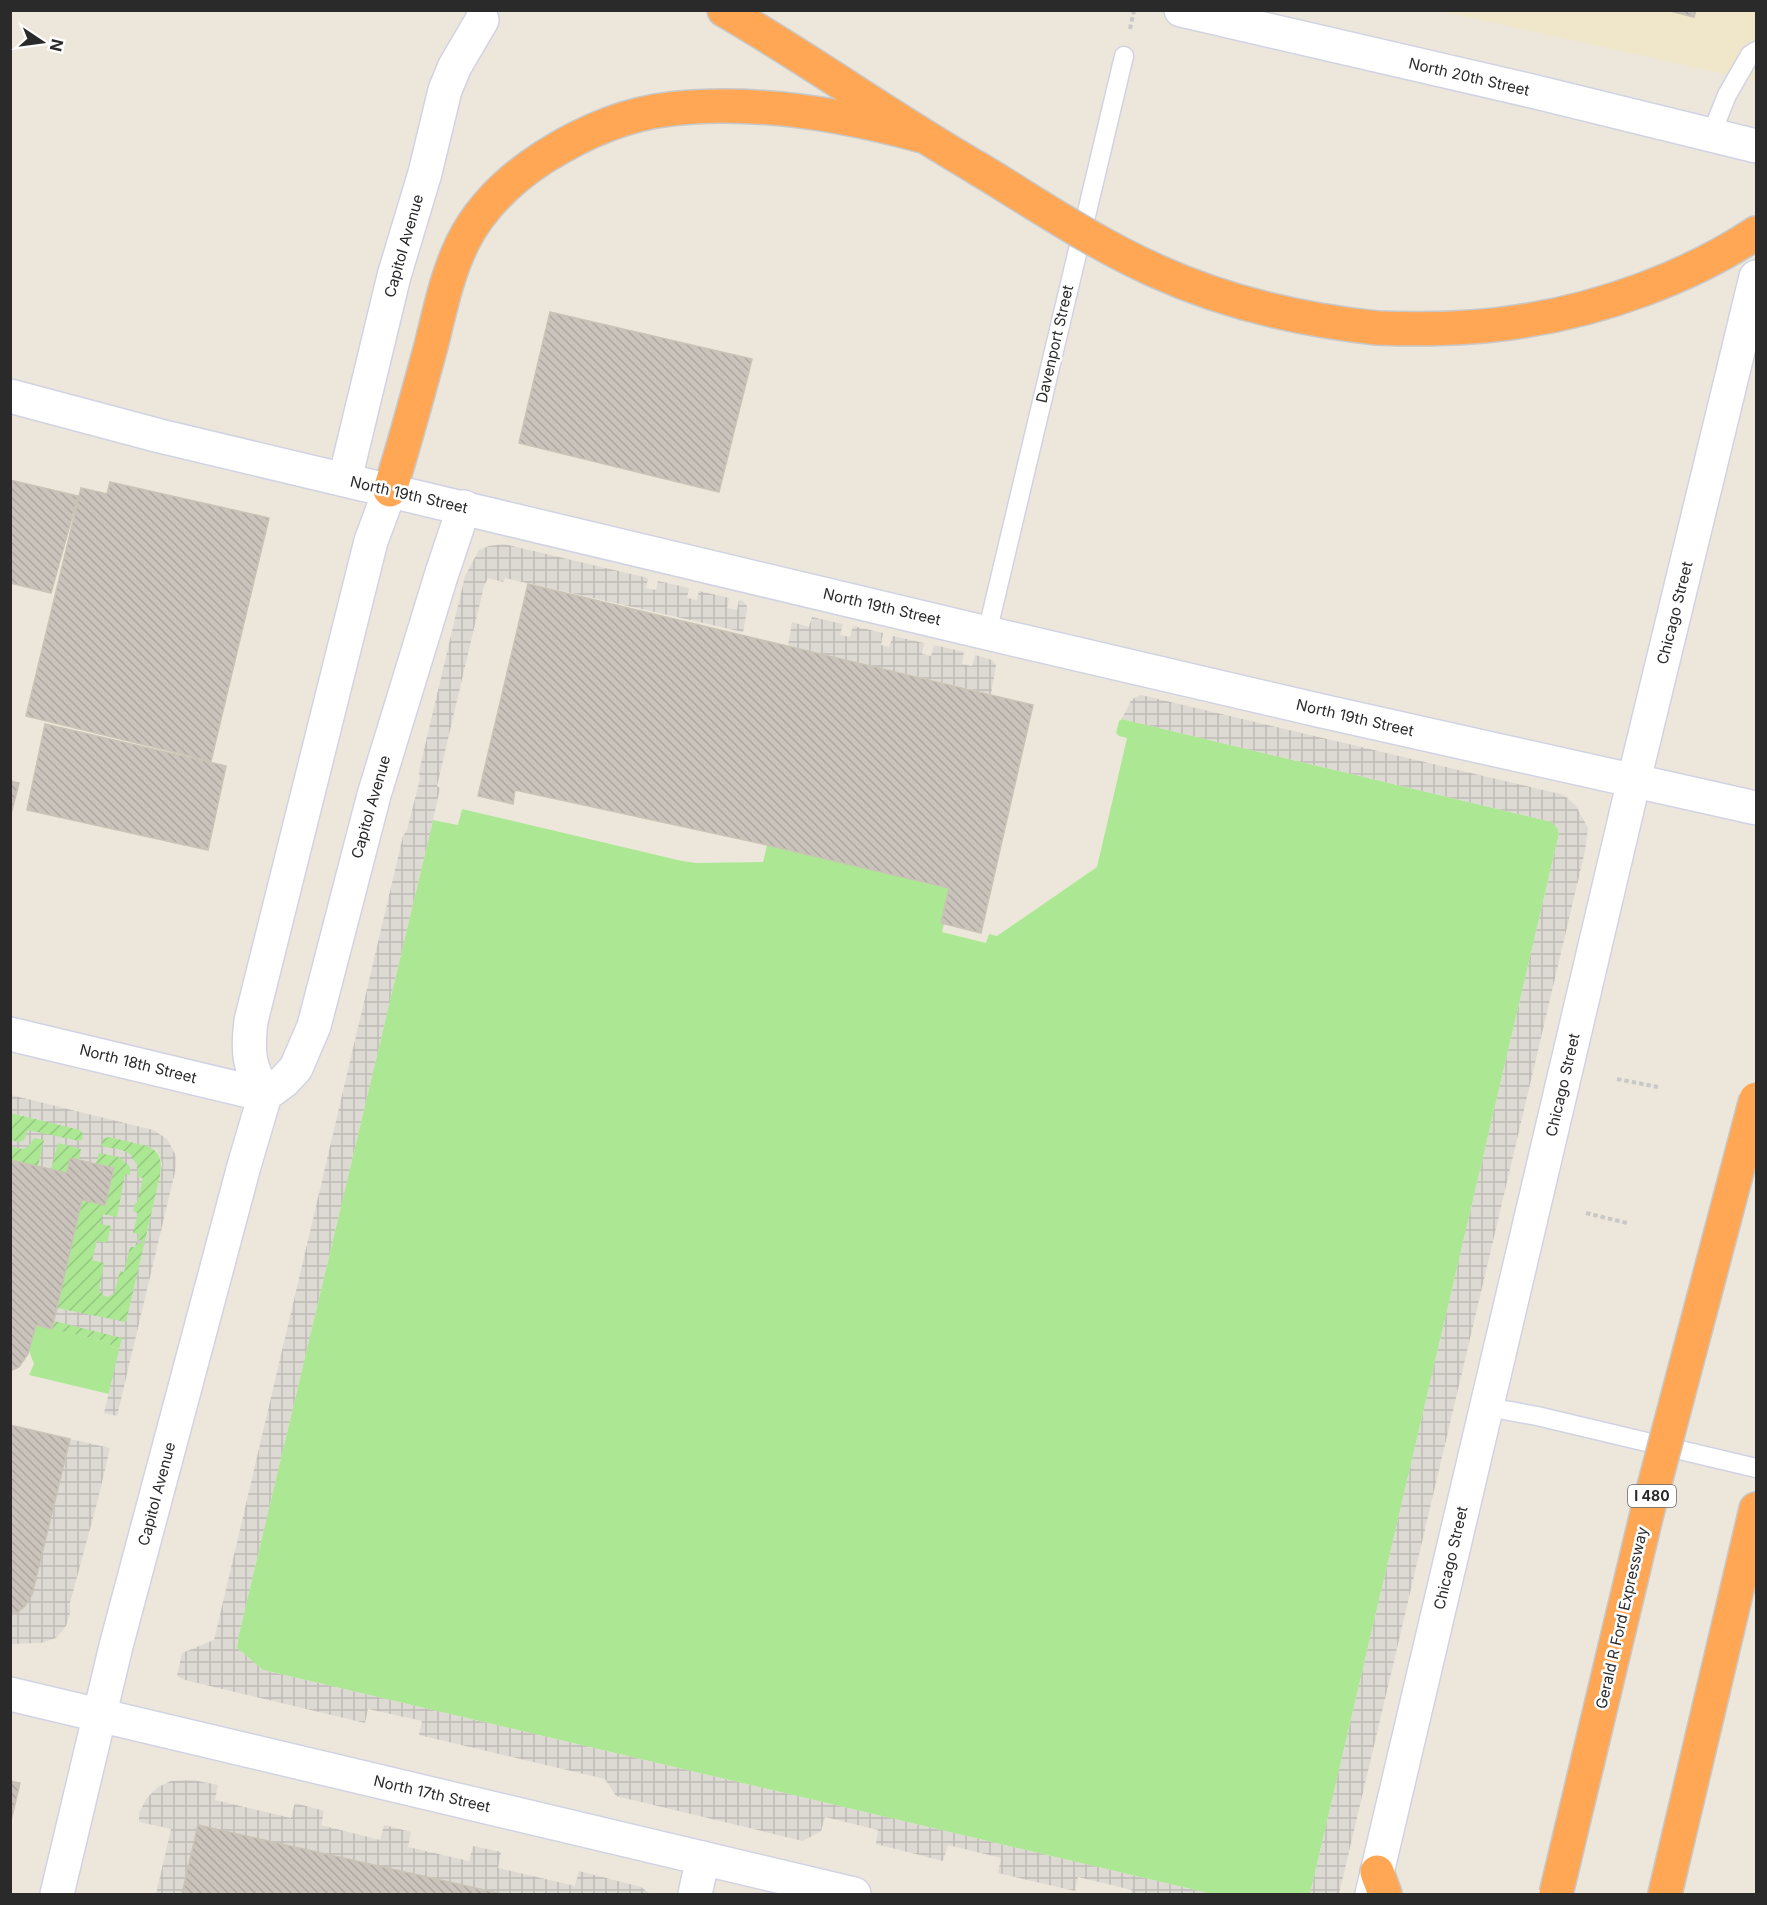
<svg xmlns="http://www.w3.org/2000/svg" width="1767" height="1905" viewBox="0 0 1767 1905" font-family="Inter,sans-serif">
  <style>
    .education { fill: #f0e6ca }
    .grass { fill: #ace894 }
    .garden { fill: url(#garden-furrows) }
    .plaza { fill: url(#plaza-grid) }
    .building { fill: url(#building-back-hatch); stroke: #c9c3b5; stroke-width: 1.5 }
    .lines { fill: none; stroke-linecap: round; stroke-linejoin: round }
    .service-casing { stroke: #d1d3e4; stroke-width: 21 }
    .minor-casing { stroke: #d1d3e4; stroke-width: 36 }
    .tertiary-casing { stroke: #d1d3e4; stroke-width: 36 }
    .secondary-casing { stroke: #d1d3e4; stroke-width: 36 }
    .motorway-casing { stroke: #c8c8c8; stroke-width: 36 }
    .path { stroke: #c8c8c8; stroke-width: 4; stroke-dasharray: 4.5 3; stroke-linecap: butt }
    .service { stroke: #fff; stroke-width: 18 }
    .minor { stroke: #fff; stroke-width: 33 }
    .tertiary { stroke: #fff; stroke-width: 33 }
    .secondary { stroke: #fff; stroke-width: 33 }
    .motorway { stroke: #ffa755; stroke-width: 33 }
    .motorway-bridge-casing { stroke: #c8c8c8; stroke-width: 36; stroke-linecap: butt }
    .motorway-bridge { stroke: #ffa755; stroke-width: 33 }
    .labels { text-anchor: middle; stroke-width: 5; stroke-linejoin: round; paint-order: stroke }
    .shield { fill: #fff; stroke: #6a6a6a; stroke-width: 1.5 }
    .shield-label { font-size: 14px; font-weight: bold; fill: #2a2a2a }
    .street-label { font-size: 15px; fill: #2a2a2a; stroke: #fff }
  </style>
  <defs>
    <pattern id="garden-furrows" width="10" height="10" patternUnits="userSpaceOnUse" patternTransform="scale(1.5)"><rect width="10" height="10" fill="#ace894"/><path d="M-1 1l2-2M0 10L10 0M9 11l2-2" fill="none" stroke="#94c780"/></pattern>
    <pattern id="plaza-grid" width="8" height="8" patternUnits="userSpaceOnUse" patternTransform="scale(1.5)"><rect width="8" height="8" fill="#ddd9d3"/><path d="M0 4h8M4 0v8" fill="none" stroke="#bebab5"/></pattern>
    <pattern id="building-back-hatch" width="6" height="6" patternUnits="userSpaceOnUse" patternTransform="scale(1.5)"><rect width="6" height="6" fill="#c9c3bb"/><path d="M-1 5l2 2M0 0l6 6M5-1l2 2" fill="none" stroke="#ada8a1"/></pattern>
  </defs>
  <rect width="100%" height="100%" fill="#ede7db"/>
  <path class="education" d="M1440,11H1756V81Z"/>
  <path class="grass" d="M1122,719L1552,822L1558,829L1559,834L1310,1894H1212L263,1670L237,1648L238,1638L433,820L458,825L462,809L682,861L697,863L763,862L767,845L949,888L941,923L944,924L942,932L986,943L989,934L997,936L1097,867L1127,738L1119,736L1116,733L1119,721Z
    M36,1325L109,1342L112,1347L120,1349L109,1394L29,1375L34,1364L29,1351Z"/>
  <path class="garden" d="M11,1113L148,1146C162,1153 162,1162 160,1177L120,1349L112,1347L109,1342L52,1329L82,1200L105,1205L113,1168L71,1158L67,1173L11,1160Z"/>
  <path class="plaza" d="M504,544L648,578L646,588L656,590L658,581L689,588L687,598L697,600L699,591L729,598L727,608L737,610L739,600L743,601L747,606V611L743,632L505,578L503,582L488,578L484,586L455,709L437,786L440,788L433,820L238,1638L237,1648L263,1670L1212,1894H1131L1132,1890L1078,1877L1075,1891L998,1873L1001,1858L948,1845L943,1861L876,1844L878,1830L825,1817L821,1831L803,1841L616,1796L605,1779L419,1735L422,1721L368,1709L365,1723L185,1680L177,1676L182,1653L214,1640L403,836L407,830L420,779L419,771L465,576L479,550L489,546Z
    M812,617L843,624L840,635L850,637L853,626L883,633L881,645L889,647L893,636L924,643L922,654L931,656L934,645L964,652L962,664L972,666L975,655L992,660L996,665L991,694L788,646L792,622L809,627Z
    M1141,695L1560,794L1566,797L1576,806L1588,828L1585,851L1339,1894H1310L1559,834L1558,829L1552,822L1122,719L1130,702L1134,698Z
    M11,1095L153,1130L167,1139L175,1154L176,1163L175,1172L117,1416L104,1413L122,1338L54,1321L57,1308L126,1322L160,1177L162,1164L160,1156L156,1150L148,1146L109,1137L103,1139L101,1146L122,1150L130,1154L137,1165L138,1177L143,1178L137,1203H135L133,1211L138,1213L133,1233L139,1234L135,1247H130L124,1272L120,1271L114,1294L108,1297L104,1296L99,1290L104,1263L92,1260L97,1241L107,1243L111,1226L101,1224L103,1214L117,1217L125,1174L130,1175V1167L119,1157L99,1153L96,1164L79,1160L81,1149L58,1143L51,1169L38,1166L44,1140L34,1138L28,1147L23,1149L11,1147V1140L19,1142L24,1140L28,1130L79,1141L82,1140L83,1134L80,1130L11,1113Z
    M70,1439L110,1448L98,1499L70,1603V1613L66,1626L56,1638L41,1643L11,1644V1615L32,1595Z
    M193,1780L218,1785L215,1800L291,1818L295,1803L324,1811L321,1825L380,1840L384,1825L411,1832L408,1847L469,1861L473,1846L501,1852L498,1868L575,1886L579,1871L641,1887L650,1894H502L198,1825L182,1894H156L171,1829L139,1822V1813L146,1799L158,1787L171,1781Z"/>
  <path class="building" d="M1666,10H1696L1694,17Z
    M550,312L752,359L719,492L519,443Z
    M10,480L78,496L51,593L10,583Z
    M110,482L269,518L211,761L26,716L81,488L107,494Z
    M528,584L1033,705L981,933L941,923L949,888L767,845L515,790L513,804L478,796Z
    M45,724L226,766L208,850L27,810Z
    M10,781L19,783L10,818Z
    M70,1158L114,1168L105,1205L82,1200L52,1329L36,1325L28,1354L19,1367L10,1371V1160L67,1173Z
    M10,1425L70,1439L32,1595L25,1606L17,1613L10,1615Z
    M10,1781L20,1783L10,1825Z
    M198,1825L502,1894H182Z"/>
  <g class="lines">
    <defs>
      <path id="service" d="M1711,135L1727,95L1750,55L1756,51
        M987,633L1124,56
        M1488,1407L1537,1416L1756,1468"/>
      <path id="minor" d="M345,479L394,276L425,173L445,90L455,66L482,20
        M695,1894L703,1858"/>
      <path id="tertiary" d="M10,1034L265,1095
        M265,1095C249,1066 247,1054 251,1021L371,541L390,490
        M10,1694L854,1894
        M57,1894L116,1646L244,1166L265,1095L284,1081L296,1068L314,1026L374,795L441,576L464,507
        M1372,1894L1634,780L1756,277"/>
      <path id="secondary" d="M1181,10L1536,92L1756,146
        M10,396L160,436L987,633L1322,711L1756,808"/>
      <path id="motorway" d="M724,10C810,60 891,118 977,168
        M1377,328C1426,330 1475,329 1523,321C1602,309 1690,277 1756,233
        M390,490C405,442 418,394 431,346C440,310 447,274 463,242C481,206 510,179 544,157C582,133 625,114 670,109C754,99 841,114 922,136
        M1377,1872L1385,1894
        M1665,1894L1756,1509"/>
    </defs>
    <use href="#service" class="service-casing"/>
    <use href="#minor" class="minor-casing"/>
    <use href="#tertiary" class="tertiary-casing"/>
    <use href="#secondary" class="secondary-casing"/>
    <use href="#motorway" class="motorway-casing"/>
    <path class="path" d="M1130,29L1134,10
      M1617,1079L1658,1087
      M1586,1213L1627,1223
      M137,1241L145,1243"/>
    <use href="#service" class="service"/>
    <use href="#minor" class="minor"/>
    <use href="#tertiary" class="tertiary"/>
    <use href="#secondary" class="secondary"/>
    <use href="#motorway" class="motorway"/>
    <defs>
      <path id="motorway-bridge" d="M977,168C1035,203 1092,242 1154,270C1226,303 1300,320 1377,328
        M1556,1894L1647,1513L1756,1099"/>
    </defs>
    <use href="#motorway-bridge" class="motorway-bridge-casing"/>
    <use href="#motorway-bridge" class="motorway-bridge"/>
  </g>
  <g class="labels">
    <rect class="shield" x="1628" y="1485" width="48" height="22" rx="4.5"/>
    <g class="shield-label">
      <text x="1652" y="1501">I 480</text>
    </g>
    <g class="street-label">
      <text transform="translate(1469 77) rotate(13)" y="5">North 20th Street</text>
      <text transform="translate(404 246) rotate(-74)" y="5">Capitol Avenue</text>
      <text transform="translate(1055 344) rotate(-77)" y="5">Davenport Street</text>
      <text transform="translate(409 495) rotate(13)" y="5">North 19th Street</text>
      <text transform="translate(882 607) rotate(13)" y="5">North 19th Street</text>
      <text transform="translate(1675 613) rotate(-76)" y="5">Chicago Street</text>
      <text transform="translate(1355 718) rotate(13)" y="5">North 19th Street</text>
      <text transform="translate(371 807) rotate(-74)" y="5">Capitol Avenue</text>
      <text transform="translate(138 1064) rotate(14)" y="5">North 18th Street</text>
      <text transform="translate(1563 1085) rotate(-77)" y="5">Chicago Street</text>
      <text transform="translate(157 1494) rotate(-75)" y="5">Capitol Avenue</text>
      <text transform="translate(1451 1558) rotate(-77)" y="5">Chicago Street</text>
      <text transform="translate(1622 1618) rotate(-77)" y="5">Gerald R Ford Expressway</text>
      <text transform="translate(432 1794) rotate(13)" y="5">North 17th Street</text>
    </g>
  </g>
  <rect width="1767" height="1905" fill="none" stroke="#2a2a2a" stroke-width="24"/>
  <g transform="translate(42 42) rotate(103)" stroke="#ffffff" stroke-width="4.5" paint-order="stroke">
  <path d="M0-4.5L10 22L0 15L-10 22Z" fill="#2a2a2a"/>
  <text y="-9" font-size="16" font-weight="bold" text-anchor="middle" fill="#2a2a2a">N</text>
  </g>
</svg>
